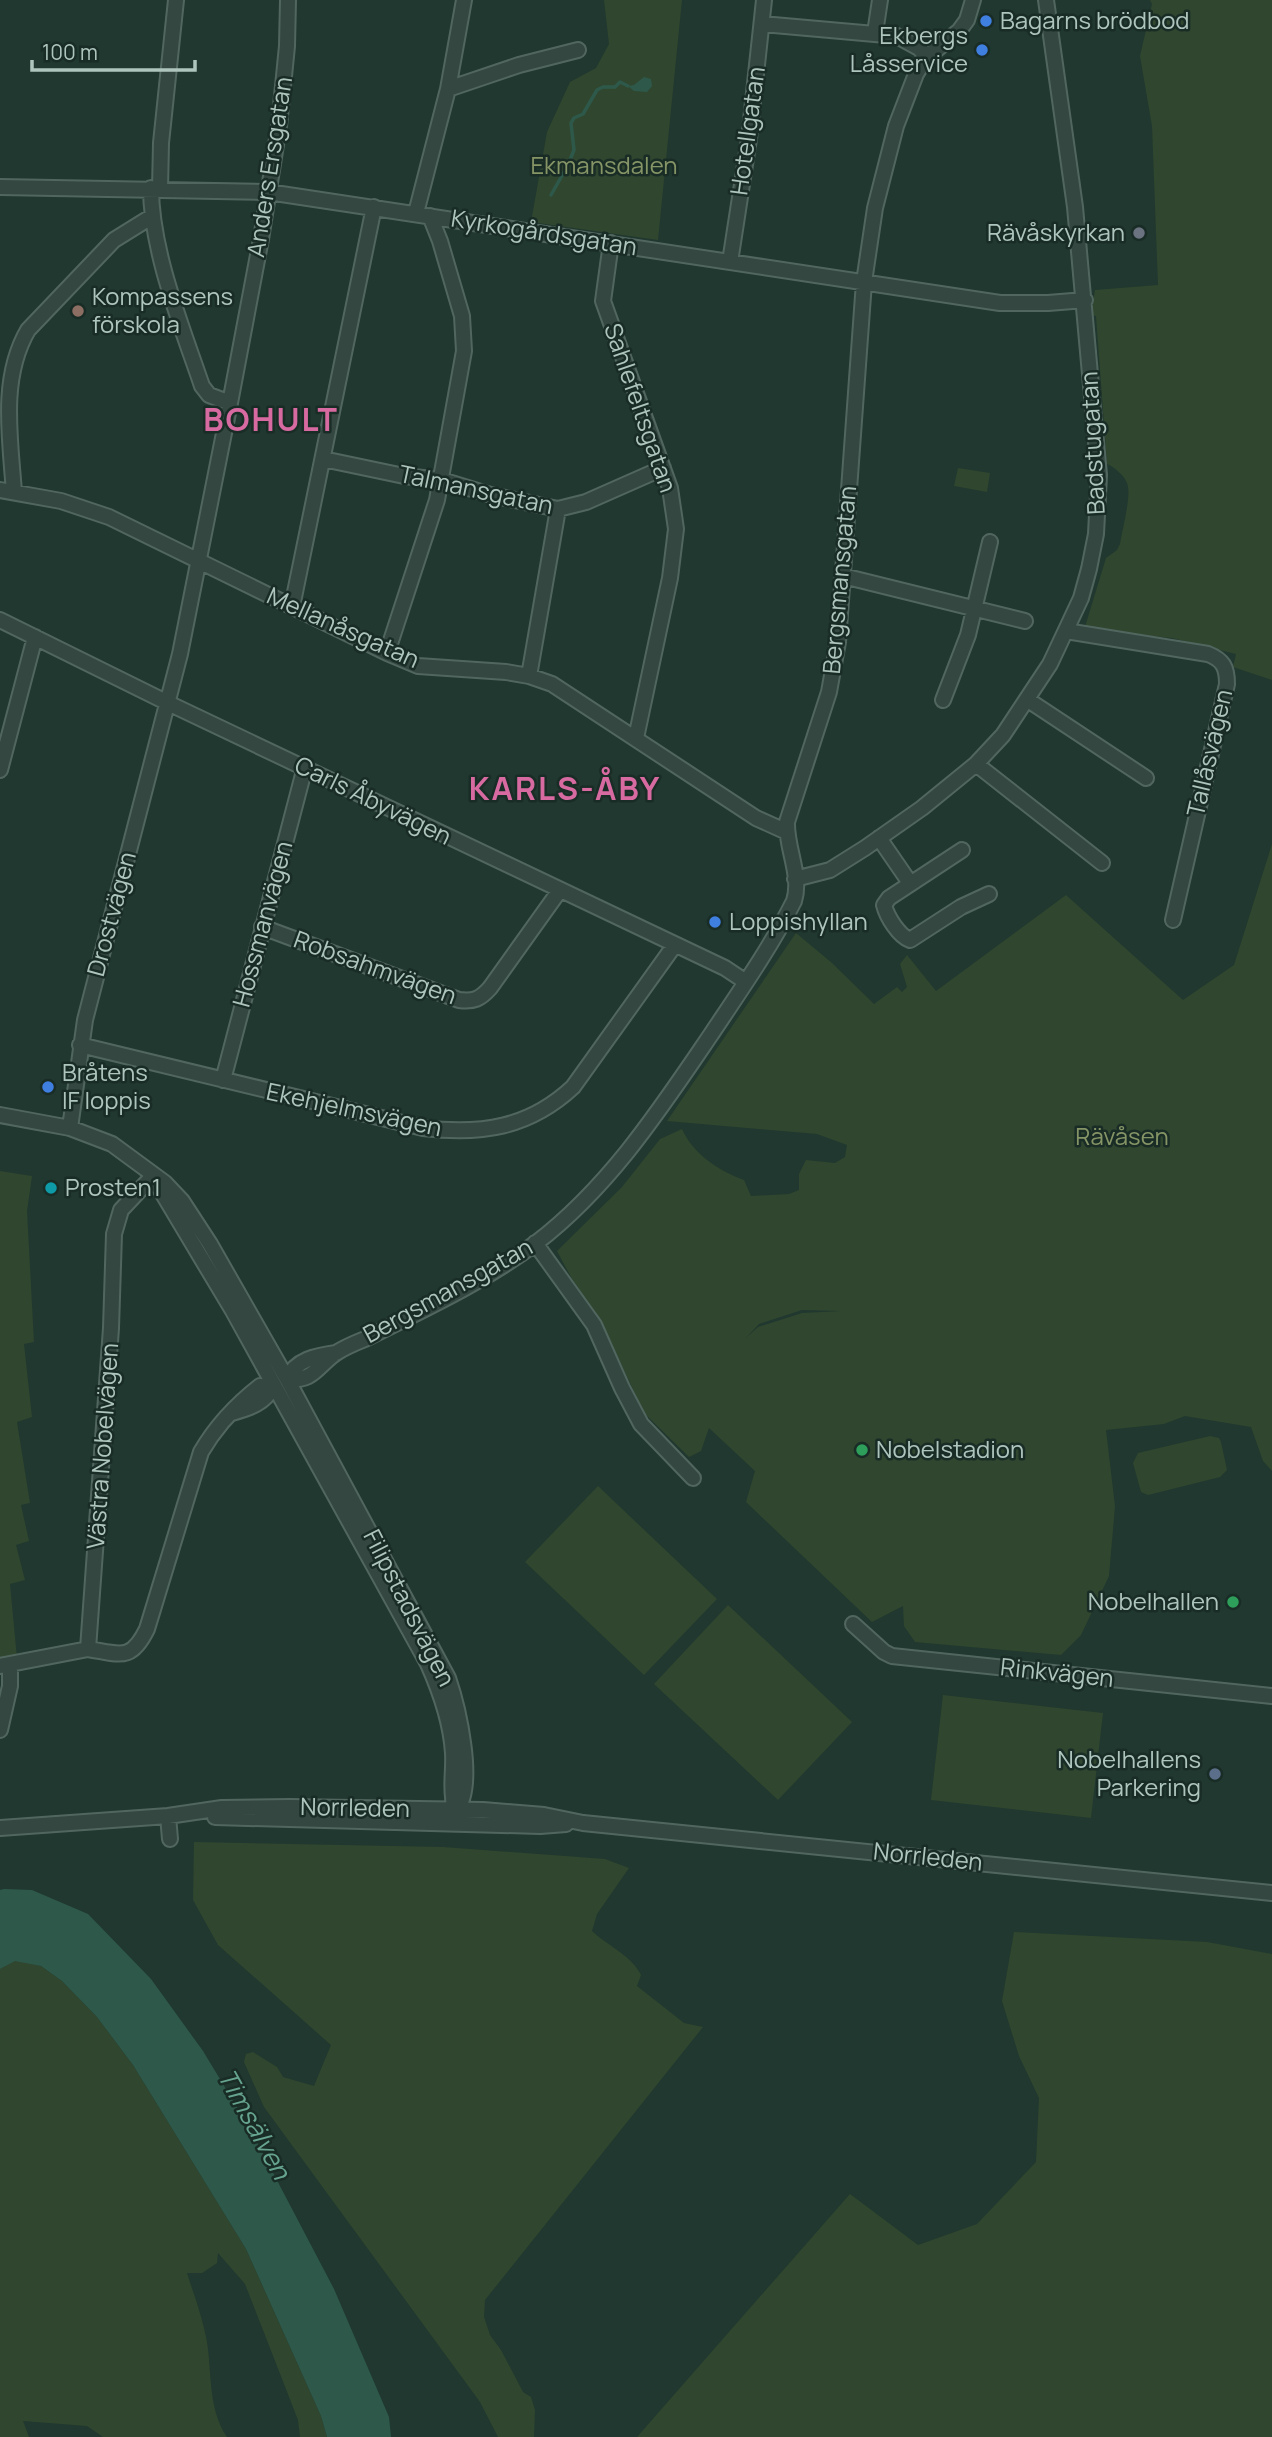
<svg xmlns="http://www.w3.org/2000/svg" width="1272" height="2437" viewBox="0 0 1272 2437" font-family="Manrope,sans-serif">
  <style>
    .green { fill: #30462f; fill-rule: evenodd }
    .water { fill: #2e594a }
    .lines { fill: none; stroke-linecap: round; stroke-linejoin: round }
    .stream { stroke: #2e594a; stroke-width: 3.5 }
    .minor-casing { stroke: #51665f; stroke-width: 18 }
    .minor { stroke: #344841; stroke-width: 14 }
    .shop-dot { fill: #3f7fe0; stroke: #192c26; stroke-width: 2.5 }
    .worship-dot { fill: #6b7280; stroke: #192c26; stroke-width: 2.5 }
    .education-dot { fill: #8d6e63; stroke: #192c26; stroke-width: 2.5 }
    .culture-dot { fill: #0f9aa8; stroke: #192c26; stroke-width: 2.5 }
    .leisure-dot { fill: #2e9e5b; stroke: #192c26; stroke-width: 2.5 }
    .service-dot { fill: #5c6f8a; stroke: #192c26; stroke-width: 2.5 }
    .labels { text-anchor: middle; stroke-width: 5; stroke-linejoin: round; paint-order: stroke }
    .poi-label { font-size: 24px; fill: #aec5be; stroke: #192c26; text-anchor: start }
    .street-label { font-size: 24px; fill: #aec5be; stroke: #192c26 }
    .park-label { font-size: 24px; fill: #869566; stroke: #192c26 }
    .water-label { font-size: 26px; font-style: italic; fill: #66a48f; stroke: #192c26 }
    .district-label { font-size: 32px; font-weight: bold; letter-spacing: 2px; fill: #d76aa0; stroke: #192c26 }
  </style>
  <rect width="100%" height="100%" fill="#20382f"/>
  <path class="green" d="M604,0H682L658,240L531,222L547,132L570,82L596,68L609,44Z
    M1150,0H1272V680L1233,667L1236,654L1172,638L1084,630L1106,558L1117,550L1120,544C1122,530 1132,495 1127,483C1124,475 1114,467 1107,464L1096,316L1091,315L1095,290L1158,285L1152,126L1140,56L1152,4Z
    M958,468L990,473L987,492L954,486Z
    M1272,844V1471L1263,1461L1251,1427L1185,1416L1164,1424L1106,1430L1115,1506L1109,1576L1081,1635L1061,1655L915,1642L904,1626L903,1606L872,1622L746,1502L755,1471L709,1428L701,1451L689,1457L644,1413L602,1323L572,1279L557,1251L622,1187L660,1139L682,1129C693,1154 719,1171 744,1180L751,1196L789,1194L799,1190V1174L806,1160L835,1163L845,1157L847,1145L817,1134L667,1121L796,933L832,963L874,1004L897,987L902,992L907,987L900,964L907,955L936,991L1066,895L1183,1000L1234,965ZM802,1310L841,1311L802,1313L758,1327L746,1338L759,1324Z
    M0,1171L32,1176L27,1211L34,1342L24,1344L32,1417L17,1422L30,1503L21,1505L29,1541L16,1545L25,1580L10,1584L17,1658L0,1660Z
    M1210,1436L1219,1438L1221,1442L1227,1470L1220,1477L1148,1495L1141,1492L1133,1463L1138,1453Z
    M598,1486L717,1599L644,1675L525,1562Z
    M728,1605L852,1722L778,1800L654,1684Z
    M943,1695L1103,1713L1091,1818L931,1800Z
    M194,1842L443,1847L605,1859L629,1868L597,1914L592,1931C608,1946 631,1955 641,1975L637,1986L684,2023L703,2027L485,2300L484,2317L490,2335L501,2350L523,2392L531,2397L535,2410L534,2437H498L480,2402L264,2107L244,2062L246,2054L253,2052L277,2067L283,2077L314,2086L331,2045L218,1945L193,1900Z
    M1014,1932L1207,1942L1272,1954V2437H637L850,2194L918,2245L977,2224L1036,2162L1039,2098L1019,2056L1002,2001Z
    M15,1960L41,1966L62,1981L97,2017L133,2065L246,2249L321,2416L327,2437H300L298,2420L245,2284L218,2253L217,2263L202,2273H187C194,2295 203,2319 207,2342C212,2374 208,2409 227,2437H103L87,2426L23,2421L29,2437H0V1969Z"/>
  <path class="water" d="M644,77L651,79L652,86L647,92L634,91L628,86L634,85Z
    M4,1889L32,1890L88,1914L151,1979L203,2051L249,2127L334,2289L389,2417L391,2437H327L321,2416L246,2249L133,2065L97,2017L62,1981L41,1966L15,1961L0,1969V1890Z"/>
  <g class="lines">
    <path class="stream" d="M551,195L568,165L574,150L571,123L574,118L583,114L597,90L603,87H615L620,82L628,86"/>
    <defs>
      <path id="minor" d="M762,24L897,36L919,48L927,57
        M875,33L880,0
        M448,89L519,65L578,50
        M0,187L268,192L1000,303H1048L1085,300
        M151,188C151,251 182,327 202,386L209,395L230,403
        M160,189L161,143L176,0
        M416,213L448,89L464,0
        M611,243L603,301L670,488L676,529L670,578L636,738
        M730,262L749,139L764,0
        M323,459L404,476L442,480L491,495L558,509L586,502L663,468
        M0,490L61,501L109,517L387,653L418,666L506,672L529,676L552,684L756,818L787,832
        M14,492C10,437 0,378 28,330L114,240L151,217
        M843,576L1025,621
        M292,607L374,207
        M0,620L168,703L725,968L746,982
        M1066,631L1208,654C1223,660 1227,667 1227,684L1173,920
        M387,653L437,500L464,351L462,316L440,241L430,216
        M529,676L558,509
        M943,700L968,635L990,542
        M1028,700L1146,778
        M976,764L1102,863
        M0,770L35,637
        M879,838L910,883
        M962,850L889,898L884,905C887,917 899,936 910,940L961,907L989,894
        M795,879L830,870L865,848L922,808L976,764L1003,735L1050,664L1081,598L1089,569L1096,534L1099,475L1075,207L1046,0
        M262,927L459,1000C474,1002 480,999 490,988L560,890
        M80,1045L423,1128C481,1135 529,1128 573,1087L674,946
        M223,1080L305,767
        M0,1115L70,1128L112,1144L165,1183L182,1201L210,1244L287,1379L448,1678C458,1707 476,1784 457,1809
        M70,1128L85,1020L180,654L230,403L261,239L279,126L287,46L288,0
        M157,1184L233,1311L428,1664C441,1693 451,1722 453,1753C454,1768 451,1783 453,1797C453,1806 457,1813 458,1823
        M535,1243L594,1325L622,1388L641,1424L693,1478
        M287,1379C314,1382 317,1366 336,1353C345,1347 355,1343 365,1339C423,1310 484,1282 536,1243C609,1187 659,1111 710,1036C738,994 771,947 794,901C802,876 786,848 787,822L829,692L838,642L864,282L875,208L896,126L916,74L925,59L959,31L967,20L973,0
        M287,1379C296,1359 316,1356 336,1353
        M232,1413C249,1408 264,1404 273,1387
        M853,1624L884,1652L892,1656L1272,1696
        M88,1649C120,1654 131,1662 147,1629L201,1452C216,1426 237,1404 260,1386L273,1387
        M0,1666L88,1649L111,1328L114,1234L121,1210L153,1176
        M0,1730L10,1686V1665
        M168,1816L170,1839
        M215,1817L540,1826L566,1824
        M0,1828L168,1816L222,1808L290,1807L483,1810L544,1815L583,1823L1272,1893"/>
    </defs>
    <use href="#minor" class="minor-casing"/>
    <use href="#minor" class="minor"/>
  </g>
  <g class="shop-dot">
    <circle cx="986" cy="21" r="7"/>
    <circle cx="982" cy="50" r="7"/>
    <circle cx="715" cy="922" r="7"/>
    <circle cx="48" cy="1087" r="7"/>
  </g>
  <circle class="worship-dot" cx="1139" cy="233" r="7"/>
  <circle class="education-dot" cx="78" cy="311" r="7"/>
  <circle class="culture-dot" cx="51" cy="1188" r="7"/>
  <g class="leisure-dot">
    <circle cx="862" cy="1450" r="7"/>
    <circle cx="1233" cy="1602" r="7"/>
  </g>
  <circle class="service-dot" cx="1215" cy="1774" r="7"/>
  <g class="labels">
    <g class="poi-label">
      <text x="1000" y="29">Bagarns brödbod</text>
      <text x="968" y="44" text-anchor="end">Ekbergs<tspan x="968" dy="28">Låsservice</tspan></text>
      <text x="1125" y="241" text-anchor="end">Rävåskyrkan</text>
      <text x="92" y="305">Kompassens<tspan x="92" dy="28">förskola</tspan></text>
      <text x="729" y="930">Loppishyllan</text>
      <text x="62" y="1081">Bråtens<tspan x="62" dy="28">IF loppis</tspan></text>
      <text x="65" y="1196">Prosten1</text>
      <text x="876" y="1458">Nobelstadion</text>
      <text x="1219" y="1610" text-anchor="end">Nobelhallen</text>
      <text x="1201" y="1768" text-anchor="end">Nobelhallens<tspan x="1201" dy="28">Parkering</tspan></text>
    </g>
    <g class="street-label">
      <text transform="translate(748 131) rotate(-82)" y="8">Hotellgatan</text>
      <text transform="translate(270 167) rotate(-81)" y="8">Anders Ersgatan</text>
      <text transform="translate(544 233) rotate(9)" y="8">Kyrkogårdsgatan</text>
      <text transform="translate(640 408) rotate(71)" y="8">Sahlefeltsgatan</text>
      <text transform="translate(1093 443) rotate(-93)" y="8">Badstugatan</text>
      <text transform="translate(476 490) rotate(12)" y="8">Talmansgatan</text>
      <text transform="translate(840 580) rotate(-85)" y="8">Bergsmansgatan</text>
      <text transform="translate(343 628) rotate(24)" y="8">Mellanåsgatan</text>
      <text transform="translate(1210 753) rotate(-77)" y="8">Tallåsvägen</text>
      <text transform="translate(373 801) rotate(26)" y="8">Carls Åbyvägen</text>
      <text transform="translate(112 914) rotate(-75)" y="8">Drostvägen</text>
      <text transform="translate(263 924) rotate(-75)" y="8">Hossmanvägen</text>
      <text transform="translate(375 968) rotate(20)" y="8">Robsahmvägen</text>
      <text transform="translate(354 1110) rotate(12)" y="8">Ekehjelmsvägen</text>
      <text transform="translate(448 1291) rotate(-29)" y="8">Bergsmansgatan</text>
      <text transform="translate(103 1446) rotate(-86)" y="8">Västra Nobelvägen</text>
      <text transform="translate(409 1608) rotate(63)" y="8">Filipstadsvägen</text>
      <text transform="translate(1057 1673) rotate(6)" y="8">Rinkvägen</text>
      <text transform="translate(355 1808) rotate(1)" y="8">Norrleden</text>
      <text transform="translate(928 1857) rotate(6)" y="8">Norrleden</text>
    </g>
    <g class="park-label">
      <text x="604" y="174">Ekmansdalen</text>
      <text x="1122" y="1145">Rävåsen</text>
    </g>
    <g class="water-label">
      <text transform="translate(254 2124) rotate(61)" y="9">Timsälven</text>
    </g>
    <g class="district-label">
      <text x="271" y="431">BOHULT</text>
      <text x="565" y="800">KARLS-ÅBY</text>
    </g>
  </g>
  <path d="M32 60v10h163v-10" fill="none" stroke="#aec5be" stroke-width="3.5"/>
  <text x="42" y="60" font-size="21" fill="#aec5be" stroke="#192c26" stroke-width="5" paint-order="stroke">100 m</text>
</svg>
